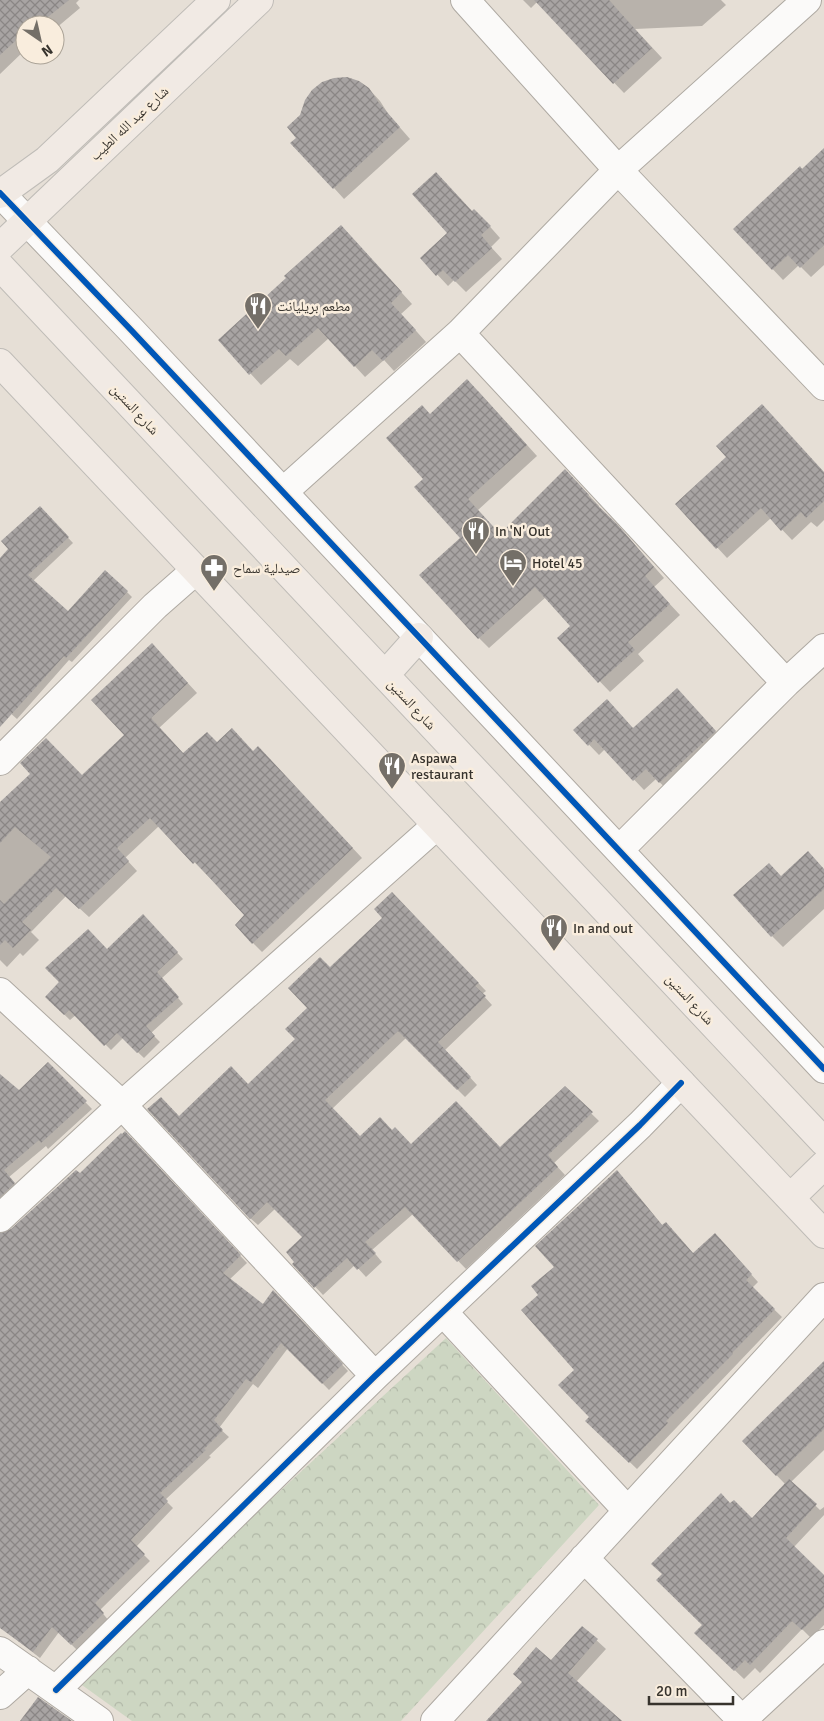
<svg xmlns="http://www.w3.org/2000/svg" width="824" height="1721" viewBox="0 0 824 1721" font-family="Signika,'Noto Naskh Arabic',sans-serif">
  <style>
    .park { fill: url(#park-crowns) }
    .shadow { fill: #0003 }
    .building { fill: url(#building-cross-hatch) }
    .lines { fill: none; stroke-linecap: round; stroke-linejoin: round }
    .minor-casing { stroke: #aea9a2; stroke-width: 30 }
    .major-casing { stroke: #bfbcb7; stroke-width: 30 }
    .minor { stroke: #fbfaf9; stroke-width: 28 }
    .major { stroke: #f1eae4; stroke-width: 28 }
    .cycleway-casing { stroke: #f9eddd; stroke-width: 9 }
    .cycleway { stroke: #0057b8; stroke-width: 6 }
    .labels { text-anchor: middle; stroke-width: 5; stroke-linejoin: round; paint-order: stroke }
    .street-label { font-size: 14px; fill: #37332d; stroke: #f9eddd }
    .poi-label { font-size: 14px; fill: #37332d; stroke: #f9eddd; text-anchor: start }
  </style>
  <defs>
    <pattern id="park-crowns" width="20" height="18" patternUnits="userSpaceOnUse" patternTransform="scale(1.25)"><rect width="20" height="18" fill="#cdd6c2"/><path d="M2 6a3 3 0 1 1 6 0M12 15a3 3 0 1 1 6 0" fill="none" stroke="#b1b8a7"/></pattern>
    <pattern id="building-cross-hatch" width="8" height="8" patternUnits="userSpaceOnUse" patternTransform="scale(1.25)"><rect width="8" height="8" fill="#a8a4a3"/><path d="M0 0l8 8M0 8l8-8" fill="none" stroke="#8a8685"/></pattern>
  </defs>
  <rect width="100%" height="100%" fill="#e6dfd6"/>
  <path class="park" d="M446,1338L599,1505L401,1721H132L75,1680Z"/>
  <path class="shadow" d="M0,0H79L76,3L80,8L55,29V25H25V50L0,74Z
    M523,0H721L726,5L702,26L635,29L662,58L624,93L537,2L531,8Z
    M369,89L380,101L389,115L410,139L344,199L334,188L298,138L301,116Z
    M824,150V265L811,277L799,265L783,280L735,229Z
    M472,212L485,221L500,238L491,247L502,259L466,292L454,280L448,286L422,258Z
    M351,237L412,304L401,314L426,342L394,371L384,360L365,377L329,338L298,366L290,359L261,385L220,340Z
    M478,391L537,456L478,510L501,535L576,481L599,506L598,508L628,537L664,578L654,587L680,615L638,654L644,661L610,692L558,638L572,626L546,597L489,648L479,638L462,538L425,479L430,415Z
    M824,473V520L817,527L811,522L792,540L771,518L727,558L677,504Z
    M40,508L73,543L33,581L68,613L127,592L132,597L72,662L69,660L17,719L8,711L0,720V559L10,549Z
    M161,654L197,693L159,728L184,754L217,744L267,757L362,858L262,952L253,943L246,915L159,826L125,858L137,871L89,917L66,896L31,932L39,940L23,956L20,953L7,967L0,960V804L82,776L126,736Z
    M687,700L725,742L670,792L656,779L644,790L605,749L599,755L575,730L633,729Z
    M824,870V909L783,947L772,936L781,877Z
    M392,893L486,991L482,994L492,1005L445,1050L477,1085L465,1097L406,1038L332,1109L360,1138L393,1131L411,1145L500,1149L565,1088L599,1121L554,1163L565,1175L466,1269L413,1214L372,1250L382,1262L366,1277L355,1265L323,1295L294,1264L304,1237L276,1208L258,1225L250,1218L179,1117L248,1085L297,1039L309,1008L330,968L383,918Z
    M149,922L183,959L162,978L183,1004L151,1033L160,1042L144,1058L123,1038L111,1050L76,1015L70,1020L46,997L107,950Z
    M48,1064L92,1109L48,1149L46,1146L9,1177L20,1190L0,1209V1075L19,1092Z
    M131,1139L247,1263L229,1280L264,1306L280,1298L348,1371L329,1390L288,1348L258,1388L253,1384L219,1428L229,1437L209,1456L211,1457L165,1500L173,1508L136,1547L150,1561L100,1610L109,1621L78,1651L59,1632L40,1658L0,1627V1234L11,1230L80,1175Z
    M624,1179L663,1226L694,1254L722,1242L758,1282L752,1288L782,1317L637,1469L587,1421L591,1417L576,1370L540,1295L556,1267Z
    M824,1363V1450L791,1482L820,1510L824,1507V1515L794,1547L824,1577V1625L811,1638L802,1629L760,1673L755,1668L744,1679L696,1633L704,1625L731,1505L752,1520L785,1484L744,1441Z
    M582,1627L606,1649L576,1682L622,1721H488L551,1662Z"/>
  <path class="building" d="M0,0H69L38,25H25V32L0,55Z
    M534,0H609L652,48L613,84Z
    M347,77L359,81L369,88L379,103L400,127L333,189L290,143L296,138L287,127L300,115L305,100L312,90L322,82L334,78Z
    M824,148V245L800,268L788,255L772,270L733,229L800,166L802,169Z
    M436,172L472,211L474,209L491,226L481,235L492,248L455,282L443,270L436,276L420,258L447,233L412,194Z
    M341,225L402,292L391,303L416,330L383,361L372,350L354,367L318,328L286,356L279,349L249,375L218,340L286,278L284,276Z
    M467,379L527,445L468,499L500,534L565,469L589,495L588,496L618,525L654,567L645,576L670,604L628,642L635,650L598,683L557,638L570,626L535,587L478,639L419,575L460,538L414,487L423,479L386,438L422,405L430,414Z
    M762,404L824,472V501L806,518L801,512L781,531L761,508L716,549L675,504L726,457L716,446Z
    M40,506L69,537L28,575L68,611L105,570L128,591L66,658L64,656L0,727V558L8,549L1,541Z
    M152,643L188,683L151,718L183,753L207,732L217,742L232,728L253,751L258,746L353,848L252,944L235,925L244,915L195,862L193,864L150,818L117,848L129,861L79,909L56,888L22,922L31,930L13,948L5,940L0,945V900L4,904L51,857L15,827L0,843V802L30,774L20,763L46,738L82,775L124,735L91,700Z
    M677,688L716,731L659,783L646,769L633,781L594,739L588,746L573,730L607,699L633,728Z
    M808,851L824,869V889L771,937L733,895L769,863L781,876Z
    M392,892L479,983L475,986L486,996L438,1042L471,1077L457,1090L398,1031L325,1100L360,1136L380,1117L392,1130L395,1127L411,1144L456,1101L500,1147L565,1086L593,1112L548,1155L558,1167L457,1262L405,1207L365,1242L376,1253L357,1270L347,1258L314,1288L292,1264L294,1262L286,1252L302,1237L267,1202L250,1219L147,1109L161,1097L179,1116L231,1066L248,1084L295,1039L285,1029L307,1008L288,988L320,957L330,967L382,918L374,909Z
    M143,914L178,952L157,972L179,997L146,1026L155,1036L137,1053L117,1033L104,1046L69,1010L64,1015L45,997L59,982L45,968L88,929L107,949Z
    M48,1062L87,1101L41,1143L39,1140L4,1170L15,1183L0,1197V1074L19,1090Z
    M125,1131L241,1255L223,1273L263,1304L273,1290L343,1364L322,1384L281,1343L251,1382L246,1379L214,1420L223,1430L204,1449L206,1450L160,1493L168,1501L131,1540L145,1554L95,1603L104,1613L71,1645L52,1627L33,1652L0,1628V1233L11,1229L76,1170L80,1173L121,1133L122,1134Z
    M617,1170L662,1225L666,1222L693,1253L715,1233L752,1274L746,1280L775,1309L732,1353L733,1354L666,1421L668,1423L629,1463L585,1421L589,1417L558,1385L574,1370L521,1310L538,1295L531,1286L554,1267L535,1246Z
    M824,1361V1429L776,1476L742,1441Z
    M789,1479L817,1504L786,1538L824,1575V1608L802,1630L792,1621L750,1665L745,1660L734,1671L694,1633L702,1625L656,1580L662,1574L651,1564L721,1493L730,1503L734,1500L752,1518Z
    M582,1626L598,1639L568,1673L622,1721H486L522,1682L513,1674L536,1647L551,1660Z
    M38,1697L72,1721H20Z"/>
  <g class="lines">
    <defs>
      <path id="minor" d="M465,0L618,170L824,386
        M0,193L132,331L824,1069
        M460,333L786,683
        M283,492L460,333L618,170L807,0
        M0,761L155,606L196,570
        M619,850L786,683L824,648
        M0,992L122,1105L375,1376
        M0,1218L122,1105L437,825
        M443,1312L627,1510
        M584,1558L742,1720
        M0,1651L99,1721
        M56,1690L375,1376L640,1125L681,1083
        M0,1695L28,1670
        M435,1721L824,1297
        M741,1721L824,1644"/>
      <path id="major" d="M0,194L47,160L216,0
        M0,247L259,0
        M0,266L824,1142
        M0,363L824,1234
        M385,675L419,637
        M790,1198L824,1165"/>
    </defs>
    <use href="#minor" class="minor-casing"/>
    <use href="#major" class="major-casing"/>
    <use href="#minor" class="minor"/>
    <use href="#major" class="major"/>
    <defs>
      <path id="cycleway" d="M0,193L132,331L824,1069
        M56,1690L375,1376L640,1125L681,1083"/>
    </defs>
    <use href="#cycleway" class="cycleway-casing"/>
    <use href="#cycleway" class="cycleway"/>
  </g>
  <defs>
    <symbol id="restaurant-pin" viewBox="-11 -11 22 30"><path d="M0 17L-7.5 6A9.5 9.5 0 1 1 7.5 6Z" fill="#746f68" stroke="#f9eddd"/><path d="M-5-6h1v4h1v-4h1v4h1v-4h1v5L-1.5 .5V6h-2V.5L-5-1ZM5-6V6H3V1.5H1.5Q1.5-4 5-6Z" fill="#fff"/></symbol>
    <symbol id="hotel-pin" viewBox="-11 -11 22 30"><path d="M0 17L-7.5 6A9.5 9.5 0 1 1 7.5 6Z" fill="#746f68" stroke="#f9eddd"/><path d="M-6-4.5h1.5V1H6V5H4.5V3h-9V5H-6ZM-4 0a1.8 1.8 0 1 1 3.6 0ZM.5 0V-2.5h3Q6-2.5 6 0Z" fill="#fff"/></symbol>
    <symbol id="pharmacy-pin" viewBox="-11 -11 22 30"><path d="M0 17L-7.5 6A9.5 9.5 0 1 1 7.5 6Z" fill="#746f68" stroke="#f9eddd"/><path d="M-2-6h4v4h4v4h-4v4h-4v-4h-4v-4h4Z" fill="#fff"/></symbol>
  </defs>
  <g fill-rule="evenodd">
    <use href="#restaurant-pin" x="242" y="290" width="32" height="43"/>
    <use href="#restaurant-pin" x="460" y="515" width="32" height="43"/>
    <use href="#hotel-pin" x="497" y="547" width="32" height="43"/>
    <use href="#pharmacy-pin" x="198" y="552" width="32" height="43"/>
    <use href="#restaurant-pin" x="376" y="750" width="32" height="43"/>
    <use href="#restaurant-pin" x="538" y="912" width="32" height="43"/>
  </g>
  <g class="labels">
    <g class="street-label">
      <text transform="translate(129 123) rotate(-43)" y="5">شارع عبد الله الطيب</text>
      <text transform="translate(135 409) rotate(47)" y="5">شارع الستين</text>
      <text transform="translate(412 704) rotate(47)" y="5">شارع الستين</text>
      <text transform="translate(690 999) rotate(47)" y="5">شارع الستين</text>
    </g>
    <g class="poi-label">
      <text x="277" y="311">مطعم بريليانت</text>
      <text x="495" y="536">In 'N' Out</text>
      <text x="532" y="568">Hotel 45</text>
      <text x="233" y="573">صيدلية سماح</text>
      <text x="411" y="763">Aspawa<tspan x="411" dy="16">restaurant</tspan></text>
      <text x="573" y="933">In and out</text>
    </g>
  </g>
  <g transform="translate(40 40) rotate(146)"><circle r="24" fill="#f9eddd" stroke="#aba397"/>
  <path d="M0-4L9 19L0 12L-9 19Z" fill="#746f68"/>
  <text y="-8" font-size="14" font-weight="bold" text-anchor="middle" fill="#37332d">N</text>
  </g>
  <path d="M649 1696v8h84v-8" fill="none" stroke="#37332d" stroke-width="2.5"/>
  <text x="656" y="1696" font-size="15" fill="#37332d" stroke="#f9eddd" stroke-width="4" paint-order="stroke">20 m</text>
</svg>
